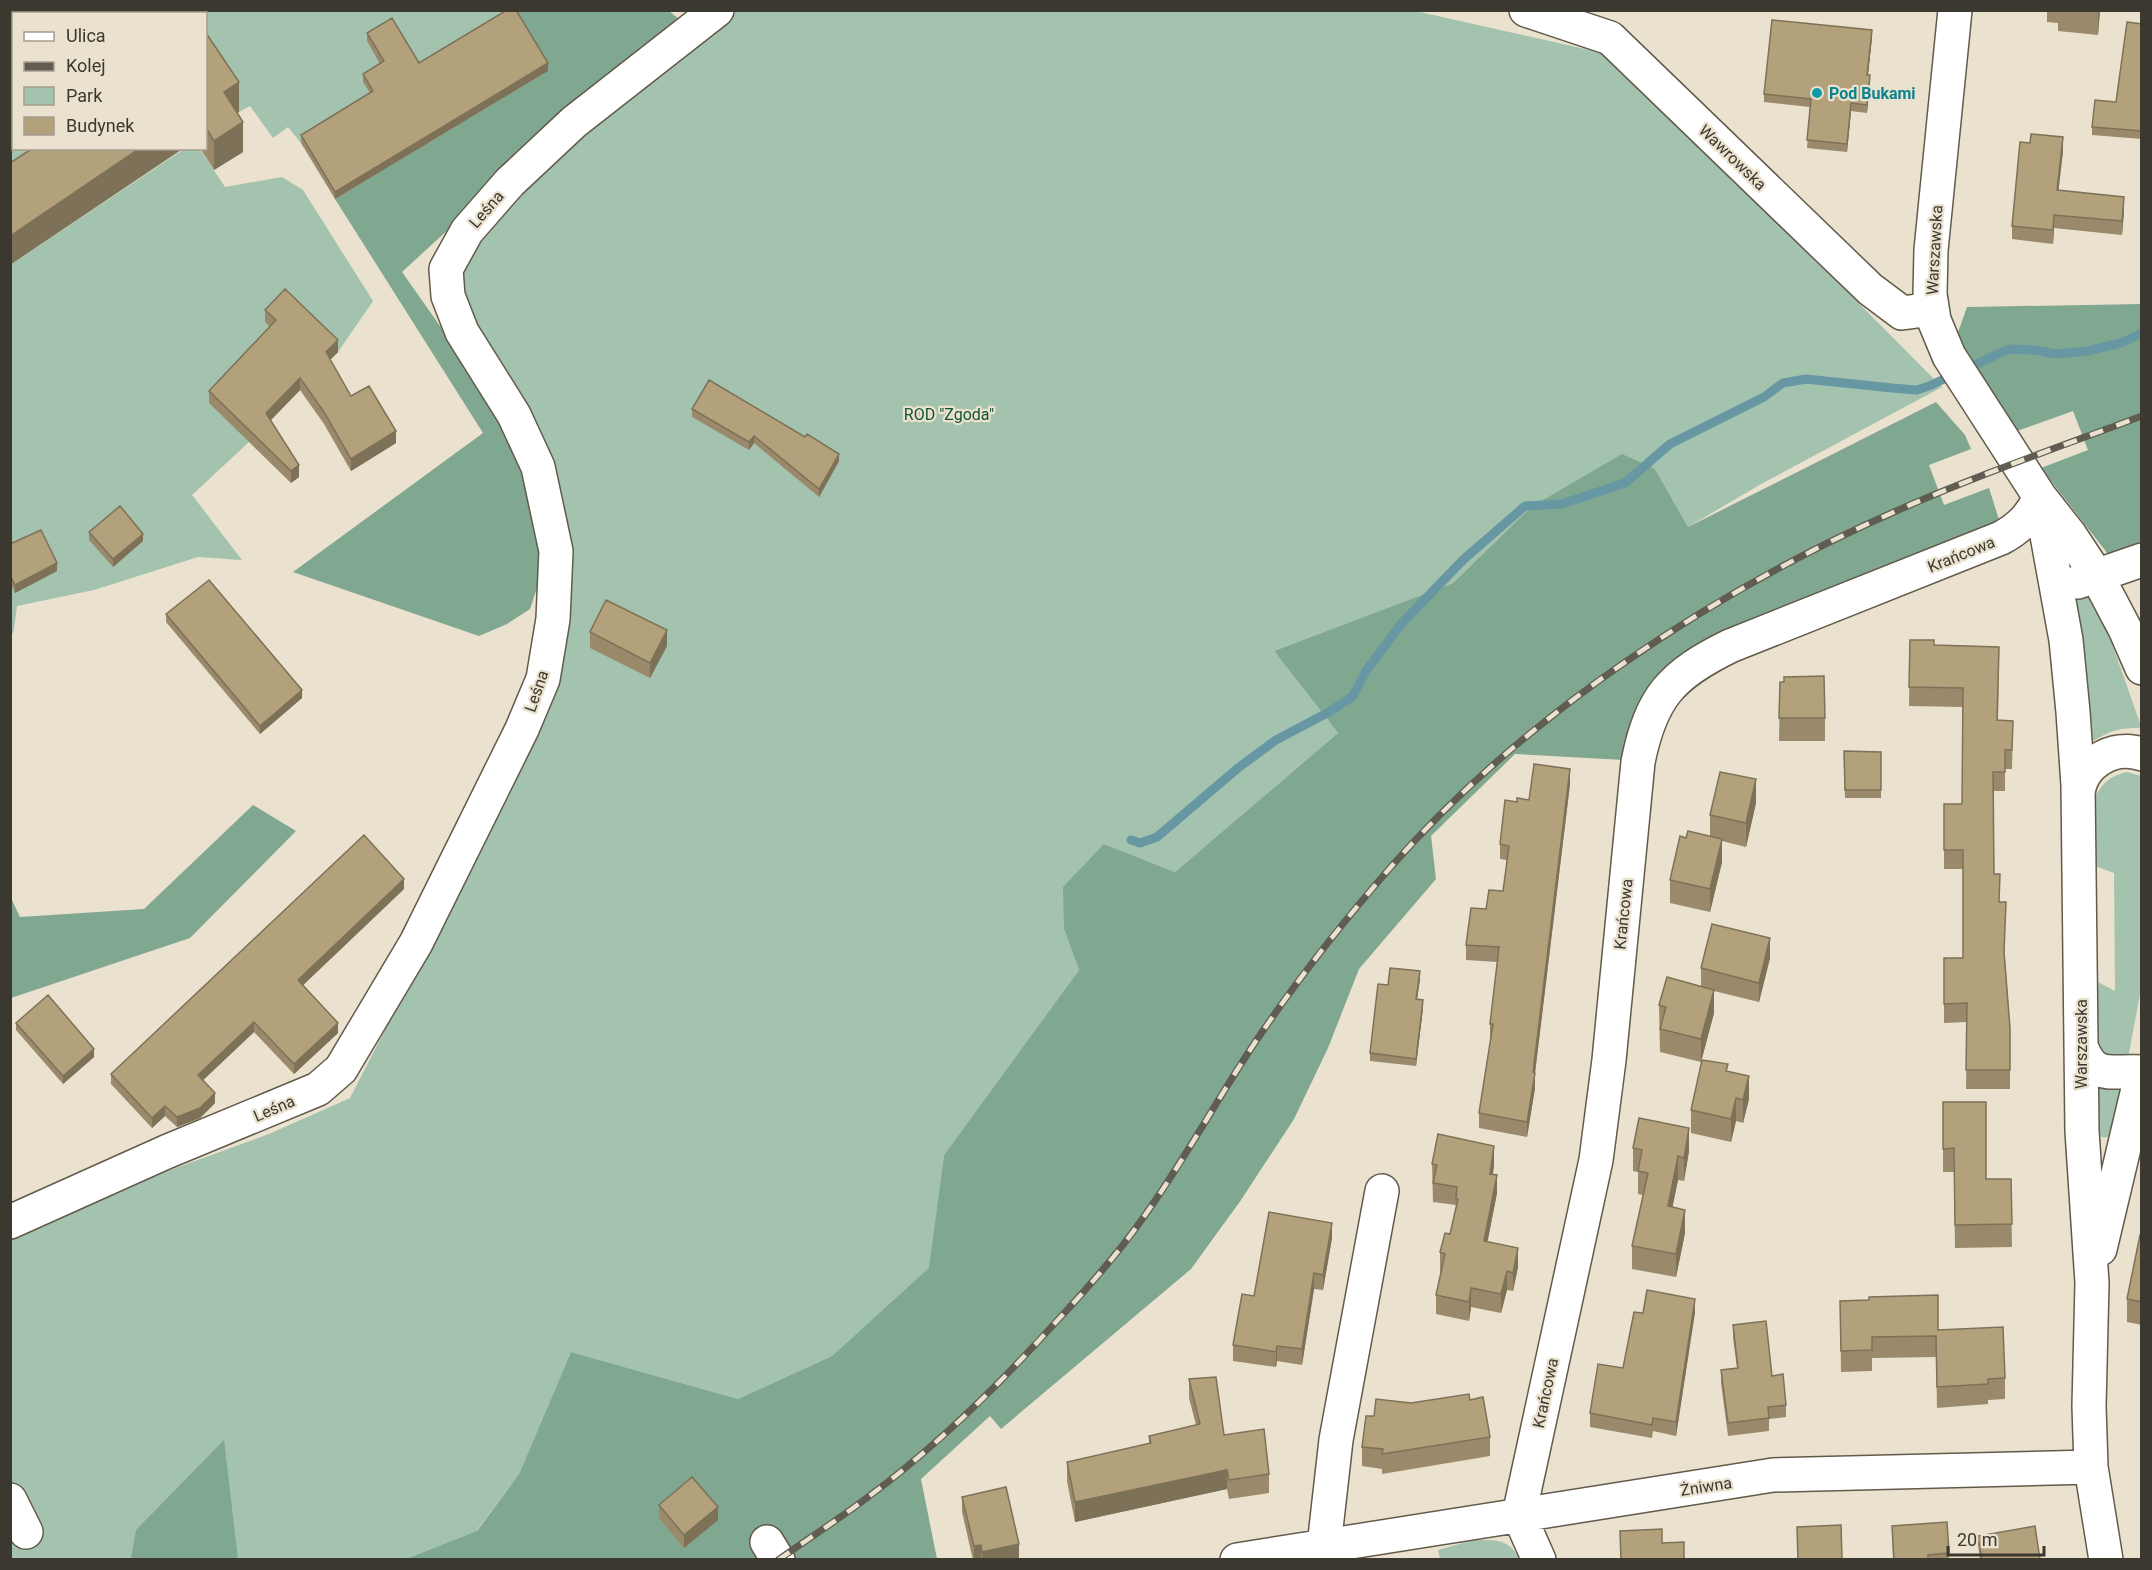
<svg xmlns="http://www.w3.org/2000/svg" width="2152" height="1570" viewBox="0 0 2152 1570" font-family="Roboto,sans-serif">
  <style>
    .green { fill: #a3c3af }
    .forest { fill: #80a790 }
    .lines { fill: none; stroke-linecap: round; stroke-linejoin: round }
    .stream { stroke: #6797a3; stroke-width: 9 }
    .minor-casing { stroke: #625a4a; stroke-width: 36 }
    .minor { stroke: #fff; stroke-width: 33 }
    .rail-casing { stroke: #605c52; stroke-width: 7 }
    .rail { stroke: #eae1ce; stroke-width: 4.5; stroke-dasharray: 14; stroke-linecap: butt }
    .wall { fill: #9a8a6b }
    .shaded-wall { fill: #7d7157 }
    .building { fill: #b3a17c; stroke: #7d7157; stroke-width: 1.5 }
    .culture-dot { fill: #0f9aa8; stroke: #eae1ce; stroke-width: 2 }
    .labels { text-anchor: middle; stroke-width: 4.5; stroke-linejoin: round; paint-order: stroke }
    .culture-label { font-size: 16px; font-weight: bold; fill: #0d838f; stroke: #eae1ce; text-anchor: start }
    .street-label { font-size: 16px; fill: #3b3830; stroke: #eae1ce }
    .park-label { font-size: 16px; fill: #105435; stroke: #eae1ce }
  </style>
  <rect width="100%" height="100%" fill="#eae1ce"/>
  <path class="green" d="M94,10H511L419,71L367,41L384,69L373,99L301,143L288,127L273,138L250,106L239,112L206,62V14H92Z
    M1411,10L1612,55L1942,387L1763,483L1688,527L1655,469L1531,507L1453,583L1274,651L1338,733L1175,872L1104,844L1064,929L1079,970L944,1155L930,1268L832,1356L738,1399L571,1352L519,1474L477,1530L504,1559H11L10,1238L121,1188L269,1134L350,1098L428,946L510,793L555,686L564,597L465,317L460,272L476,237L557,151L733,11Z
    M13,84L14,148L76,149L11,193L10,87Z
    M184,149H200L225,187L282,177L303,190L373,301L338,352L249,442L192,495L242,560L198,557L94,590L17,606L14,630L11,637L10,265Z
    M2088,592L2109,635L2141,726V728C2119,728 2111,730 2092,742L2089,741L2075,598Z
    M2127,772L2141,776V989L2129,1053L2122,1062L2095,1054L2092,979L2115,991L2114,873L2090,864C2091,829 2083,781 2127,772Z
    M2094,1079L2108,1088L2122,1087L2113,1135C2106,1139 2102,1138 2096,1134Z
    M1473,1540C1496,1540 1508,1538 1520,1559H1440L1438,1550Z"/>
  <path class="forest" d="M511,11H669L685,24L577,111L402,272L475,376L511,434L537,514L544,567L530,609L507,624L479,636L293,572L483,433L335,199L548,71Z
    M2141,304V542L2108,554L2041,468L2088,450L2073,411L2017,431L1956,338L1967,307Z
    M1936,402L1965,435L1971,449L1929,465L1944,505L1989,488L2000,523L1655,685L1632,722L1624,760L1515,754L1431,836L1436,879L1359,969L1328,1048L1294,1119L1241,1200L1191,1269L1001,1429L990,1416L921,1479L937,1559L404,1560L477,1531L519,1474L571,1352L738,1399L832,1356L929,1268L944,1155L1079,970L1064,929L1063,887L1104,844L1175,872L1338,733L1274,651L1453,583L1531,507L1622,454L1655,469L1688,527Z
    M253,805L296,831L190,938L11,998V898L20,917L144,909Z
    M224,1440L238,1559H131L136,1530Z"/>
  <g class="lines">
    <path class="stream" d="M1131,840L1140,843L1157,837L1238,768L1276,740L1329,712L1353,696L1366,671L1401,624L1463,560L1525,506L1562,504L1625,483L1670,444L1764,397L1783,383L1806,379L1892,388L1917,390L1929,386L2009,349L2034,350L2057,354L2087,351L2121,343L2142,333"/>
    <defs>
      <path id="minor" d="M1526,10L1610,38L1870,289L1902,313L1932,309
        M1955,10L1931,250L1930,294L1934,320L1949,356L2040,497L2070,535L2097,576L2125,629L2142,668
        M65,14L67,10
        M10,65L14,63
        M2040,497L2066,640L2073,712L2078,785L2082,1131L2092,1283L2089,1406L2091,1467L2106,1560
        M2078,582L2142,560
        M2078,796C2079,764 2113,744 2142,754
        M2081,1046C2094,1081 2111,1070 2142,1072
        M10,1222L166,1152L318,1089L341,1069L416,943L522,729L543,679L553,619L556,551L538,467L514,415L462,332L448,296L446,269L467,231L510,182L574,122L717,10
        M2100,1249L2142,1072
        M10,1500L26,1532
        M767,1542L778,1560
        M1324,1546L1336,1440L1382,1191
        M1237,1560L1773,1475L2091,1467
        M1539,1560L1519,1515L1596,1160L1609,1060L1638,762C1651,697 1671,675 1730,646L2001,538C2020,528 2031,516 2040,497"/>
    </defs>
    <use href="#minor" class="minor-casing"/>
    <use href="#minor" class="minor"/>
    <defs>
      <path id="rail" d="M778,1560C808,1539 839,1519 868,1497C937,1446 998,1386 1055,1323C1086,1290 1117,1255 1143,1218C1184,1161 1217,1099 1256,1041C1297,980 1342,923 1390,868C1522,717 1712,592 1894,512C1975,476 2059,447 2142,416"/>
    </defs>
    <use href="#rail" class="rail-casing"/>
    <use href="#rail" class="rail"/>
  </g>
  <path class="wall" d="M2047,10H2100L2098,35L2058,31V23L2047,22Z
    M2142,24V139L2092,135V127L2116,102Z
    M206,33L239,112L237,113L243,152L214,170L200,148H206Z
    M367,33L419,63L548,71L335,199L301,143V135L370,93L363,82V74L380,64L367,41Z
    M1872,38L1868,75L1870,83L1867,113L1851,111L1847,152L1807,148L1810,107L1764,102V94Z
    M2063,151L2058,191L2124,211L2122,235L2054,228L2053,244L2012,239V226Z
    M265,310L338,352L330,360L351,396L396,443L351,471L324,424L300,390L271,420L299,477L291,483L209,403V391L270,327L265,322Z
    M692,409L839,461L819,497L754,443L749,450L692,417Z
    M89,532L143,541L113,567L89,540Z
    M10,544L57,571L15,593L10,583Z
    M166,614L302,698L260,734L166,622Z
    M590,632L667,646L650,678L590,648Z
    M1910,640L1934,645L1999,666L1998,720L2013,721L2012,769H2005V791H1993L1994,874L1999,902L2005,957L2010,1028V1089H1966L1967,1022L1944,1023V958H1963V869H1944V850L1962,804L1963,707L1909,706Z
    M1780,682H1784L1825,718V741H1779Z
    M1844,751L1881,752V798H1845Z
    M1570,784L1535,1073V1088L1527,1137L1479,1128V1113L1491,1039H1490V1024L1497,962L1466,960V945L1486,909L1503,891L1507,860L1500,859V844L1517,802L1529,800Z
    M1756,803L1746,847L1722,841V862L1710,912L1670,903V880L1686,838L1710,836V815Z
    M404,889L303,985L338,1033L294,1074L254,1032L203,1080L215,1103L200,1118L177,1127L165,1116L152,1128L111,1084V1074Z
    M1770,958L1759,1002L1714,991V1013L1701,1062L1660,1052L1659,1005L1701,986V968Z
    M1420,979L1417,999L1423,1008L1416,1066L1370,1061V1053L1388,985Z
    M16,1023L94,1057L63,1084L16,1030Z
    M1728,1071L1749,1099L1743,1123L1736,1121L1731,1142L1691,1133V1110Z
    M1943,1102L1986,1179H2011L2012,1247L1955,1248L1954,1172H1943Z
    M1633,1148L1689,1151L1684,1181L1678,1180L1672,1207L1685,1233L1676,1277L1632,1269V1246L1643,1195L1638,1194V1172L1633,1171Z
    M1432,1164L1494,1165L1493,1174L1497,1193L1487,1242L1518,1267L1513,1291L1507,1290L1501,1313L1471,1307L1469,1321L1436,1314V1295L1441,1272L1440,1271V1252L1450,1234L1456,1210V1205L1433,1202Z
    M2142,1235V1325L2127,1322V1299Z
    M1332,1238L1323,1290L1314,1289L1302,1365L1277,1361L1276,1367L1233,1361V1345L1254,1296Z
    M1840,1301L1938,1330L2005,1378V1399L1988,1400V1404L1937,1408L1936,1357L1872,1358V1371L1841,1372Z
    M1695,1312L1676,1436L1653,1431L1652,1438L1590,1427V1413L1623,1368L1643,1313Z
    M1733,1325L1772,1376L1786,1405V1417L1769,1419V1431L1728,1436L1721,1383V1370L1737,1368L1733,1338Z
    M1189,1379L1224,1435L1269,1474V1493L1229,1499L1227,1489L1075,1522L1067,1481V1462L1149,1444V1436L1196,1425L1189,1398Z
    M1470,1400L1490,1437V1456L1382,1474V1469L1362,1466V1447L1374,1416L1411,1403Z
    M962,1497L1019,1559L973,1560L962,1512Z
    M659,1505L718,1520L684,1548L659,1518Z
    M1892,1526L1949,1553V1560H1893Z
    M1978,1536L2040,1560H1980L1978,1544Z"/>
  <path class="shaded-wall" d="M2098,10H2100L2098,35Z
    M1872,30V38L1867,83V75Z
    M548,63V71L335,199V192Z
    M1870,75V83L1867,113V105Z
    M239,82V112L224,122V92Z
    M1851,103V111L1847,152V144Z
    M243,122V152L214,170V141Z
    M2063,137V151L2057,204V190Z
    M140,148H184L10,265V236Z
    M2124,197V211L2122,235V221Z
    M2054,215V228L2053,244V230Z
    M338,340V352L326,364V352Z
    M300,378V390L266,425V413Z
    M396,431V443L351,471V459Z
    M754,436V443L749,450V442Z
    M839,454V461L819,497V489Z
    M299,465V477L291,483V471Z
    M143,534V541L113,567V559Z
    M57,563V571L15,593V585Z
    M667,630V646L650,678V663Z
    M302,690V698L260,734V726Z
    M1570,769V784L1535,1073V1088L1527,1137V1122Z
    M1756,779V803L1746,847V823Z
    M1722,839V862L1710,912V889Z
    M404,879V889L298,990V980Z
    M1770,938V958L1759,1002V983Z
    M1420,971V979L1416,1007V999Z
    M1714,990V1013L1701,1062V1039Z
    M1423,1000V1008L1416,1066V1059Z
    M254,1022V1032L198,1085V1075Z
    M338,1023V1033L294,1074V1064Z
    M94,1049V1057L63,1084V1076Z
    M1749,1076V1099L1743,1123V1100Z
    M215,1093V1103L200,1118L177,1127V1117Z
    M1736,1098V1121L1731,1142V1119Z
    M165,1106V1116L152,1128V1118Z
    M1689,1128V1151L1684,1181V1158Z
    M1494,1146V1165L1490,1192V1174Z
    M1678,1156V1180L1668,1230V1206Z
    M1497,1175V1193L1484,1260V1241Z
    M1685,1210V1233L1676,1277V1254Z
    M1332,1223V1238L1323,1290V1275Z
    M1518,1248V1267L1513,1291V1273Z
    M1507,1271V1290L1501,1313V1294Z
    M1314,1273V1289L1302,1365V1349Z
    M1471,1288V1307L1469,1321V1302Z
    M1695,1299V1312L1676,1436V1422Z
    M1277,1346V1361L1276,1367V1352Z
    M1227,1470V1489L1075,1522V1502Z
    M718,1507V1520L684,1548V1535Z
    M1019,1544V1559L982,1560V1552Z
    M981,1545V1560H974V1546Z"/>
  <path class="building" d="M507,10H516L548,63L335,192L301,135L373,91L363,74L384,61L367,33L392,18L419,63Z
    M1772,20L1872,30L1867,75H1870L1867,105L1851,103L1847,144L1807,140L1811,99L1764,94Z
    M2127,22L2142,24V131L2092,127L2095,100L2116,102Z
    M206,33L239,82L224,92L243,122L214,141L206,128Z
    M2031,134L2063,137L2057,190L2124,197L2122,221L2054,215L2053,230L2012,226L2020,142L2030,143Z
    M33,148H140L10,236V163Z
    M285,289L338,340L326,352L351,396L369,386L396,431L351,459L324,412L300,378L266,413L299,465L291,471L209,391L276,320L265,310Z
    M709,380L805,437L807,434L839,454L819,489L754,436L749,442L692,409Z
    M120,506L143,534L113,559L89,532Z
    M41,530L57,563L15,585L10,575V544Z
    M209,580L302,690L260,726L166,614Z
    M606,600L667,630L650,663L590,632Z
    M1910,640H1934V645L1999,647L1997,720L2013,721L2012,750H2005V772H1993L1994,874H2000L1999,902H2006L2004,952L2010,1028V1070H1966L1967,1003L1944,1004V958H1963V850H1944V804H1962L1963,688L1909,687Z
    M1824,676L1825,718H1779L1780,682H1784V677Z
    M1844,751L1881,752V790H1845Z
    M1534,764L1570,769L1533,1072L1535,1073L1527,1122L1479,1113L1493,1024H1490L1499,947L1466,945L1471,908L1486,909L1489,890L1503,891L1509,846L1500,844L1505,800L1517,802V798L1529,800Z
    M1720,772L1756,779L1746,823L1710,815Z
    M1688,831L1722,839L1710,889L1670,880L1680,836L1686,838Z
    M364,835L404,879L298,980L338,1023L294,1064L254,1022L198,1075L215,1093L200,1108L177,1117L165,1106L152,1118L111,1074Z
    M1712,924L1770,938L1759,983L1701,968Z
    M1390,968L1420,971L1416,999L1423,1000L1416,1059L1370,1053L1378,984L1388,985Z
    M1667,977L1714,990L1701,1039L1660,1029L1666,1007L1659,1005Z
    M48,995L94,1049L63,1076L16,1023Z
    M1702,1060L1728,1064L1726,1071L1749,1076L1743,1100L1736,1098L1731,1119L1691,1110Z
    M1943,1102H1986V1179H2011L2012,1224L1955,1225L1954,1148L1943,1149Z
    M1639,1118L1689,1128L1684,1158L1678,1156L1668,1206L1685,1210L1676,1254L1632,1246L1648,1173L1638,1171L1642,1150L1633,1148Z
    M1438,1134L1494,1146L1490,1174L1497,1175L1484,1241L1518,1248L1513,1273L1507,1271L1501,1294L1471,1288L1469,1302L1436,1295L1445,1254L1440,1252L1445,1233L1450,1234L1458,1199H1456L1457,1187L1433,1183L1437,1165L1432,1164Z
    M1269,1212L1332,1223L1323,1275L1314,1273L1302,1349L1277,1346L1276,1352L1233,1345L1242,1294L1254,1296Z
    M2140,1235H2142V1302L2127,1299Z
    M1647,1290L1695,1299L1676,1422L1653,1418L1652,1425L1590,1413L1598,1364L1623,1368L1634,1312L1643,1313Z
    M1938,1295V1330L2003,1327L2005,1378L1988,1379V1384L1937,1387L1936,1336L1872,1337V1350L1841,1351L1840,1301L1869,1300V1297Z
    M1766,1321L1772,1376L1783,1374L1786,1405L1768,1407L1769,1418L1728,1423L1721,1370L1738,1368L1733,1325Z
    M1216,1377L1224,1435L1264,1429L1269,1474L1229,1480L1227,1470L1075,1502L1067,1462L1151,1443L1149,1436L1200,1424L1189,1379Z
    M1469,1394L1470,1400L1483,1397L1490,1437L1382,1454L1383,1449L1362,1447L1366,1416H1374L1376,1399L1411,1403Z
    M692,1477L718,1507L684,1535L659,1505Z
    M1006,1487L1019,1544L982,1552L981,1545L974,1546L962,1497Z
    M1947,1522L1949,1553L1928,1555V1560H1894L1892,1526Z
    M1841,1525L1842,1560H1798L1797,1527Z
    M2035,1526L2040,1560H1982L1978,1536Z
    M1662,1529V1543L1684,1542V1560H1621L1620,1531Z"/>
  <circle class="culture-dot" cx="1817" cy="93" r="6"/>
  <g class="labels">
    <g class="culture-label">
      <text x="1829" y="99">Pod Bukami</text>
    </g>
    <g class="street-label">
      <text transform="translate(1733 157) rotate(44)" y="6">Wawrowska</text>
      <text transform="translate(486 209) rotate(-49)" y="6">Leśna</text>
      <text transform="translate(1934 250) rotate(-87)" y="6">Warszawska</text>
      <text transform="translate(1961 554) rotate(-22)" y="6">Krańcowa</text>
      <text transform="translate(536 691) rotate(-71)" y="6">Leśna</text>
      <text transform="translate(1623 914) rotate(-84)" y="6">Krańcowa</text>
      <text transform="translate(2081 1044) rotate(-90)" y="6">Warszawska</text>
      <text transform="translate(274 1108) rotate(-23)" y="6">Leśna</text>
      <text transform="translate(1545 1393) rotate(-78)" y="6">Krańcowa</text>
      <text transform="translate(1706 1486) rotate(-9)" y="6">Żniwna</text>
    </g>
    <g class="park-label">
      <text x="949" y="420">ROD "Zgoda"</text>
    </g>
  </g>
  <rect width="2152" height="1570" fill="none" stroke="#3b3830" stroke-width="24"/>
  <rect x="12" y="12" width="195" height="138" fill="#eae1ce" stroke="#a49d8f" stroke-width="1.5"/>
  <rect x="24" y="32" width="30" height="9" fill="#ffffff" stroke="#a49d8f" stroke-width="1.5"/>
  <text x="66" y="42" font-size="18" fill="#3b3830">Ulica</text>
  <rect x="24" y="62" width="30" height="9" fill="#605c52" stroke="#a49d8f" stroke-width="1.5"/>
  <text x="66" y="72" font-size="18" fill="#3b3830">Kolej</text>
  <rect x="24" y="87" width="30" height="18" fill="#a3c3af" stroke="#a49d8f" stroke-width="1.5"/>
  <text x="66" y="102" font-size="18" fill="#3b3830">Park</text>
  <rect x="24" y="117" width="30" height="18" fill="#b3a17c" stroke="#a49d8f" stroke-width="1.5"/>
  <text x="66" y="132" font-size="18" fill="#3b3830">Budynek</text>
  <path d="M1948 1546v9h96v-9" fill="none" stroke="#3b3830" stroke-width="3"/>
  <text x="1957" y="1546" font-size="18" fill="#3b3830" stroke="#eae1ce" stroke-width="4.5" paint-order="stroke">20 m</text>
</svg>
